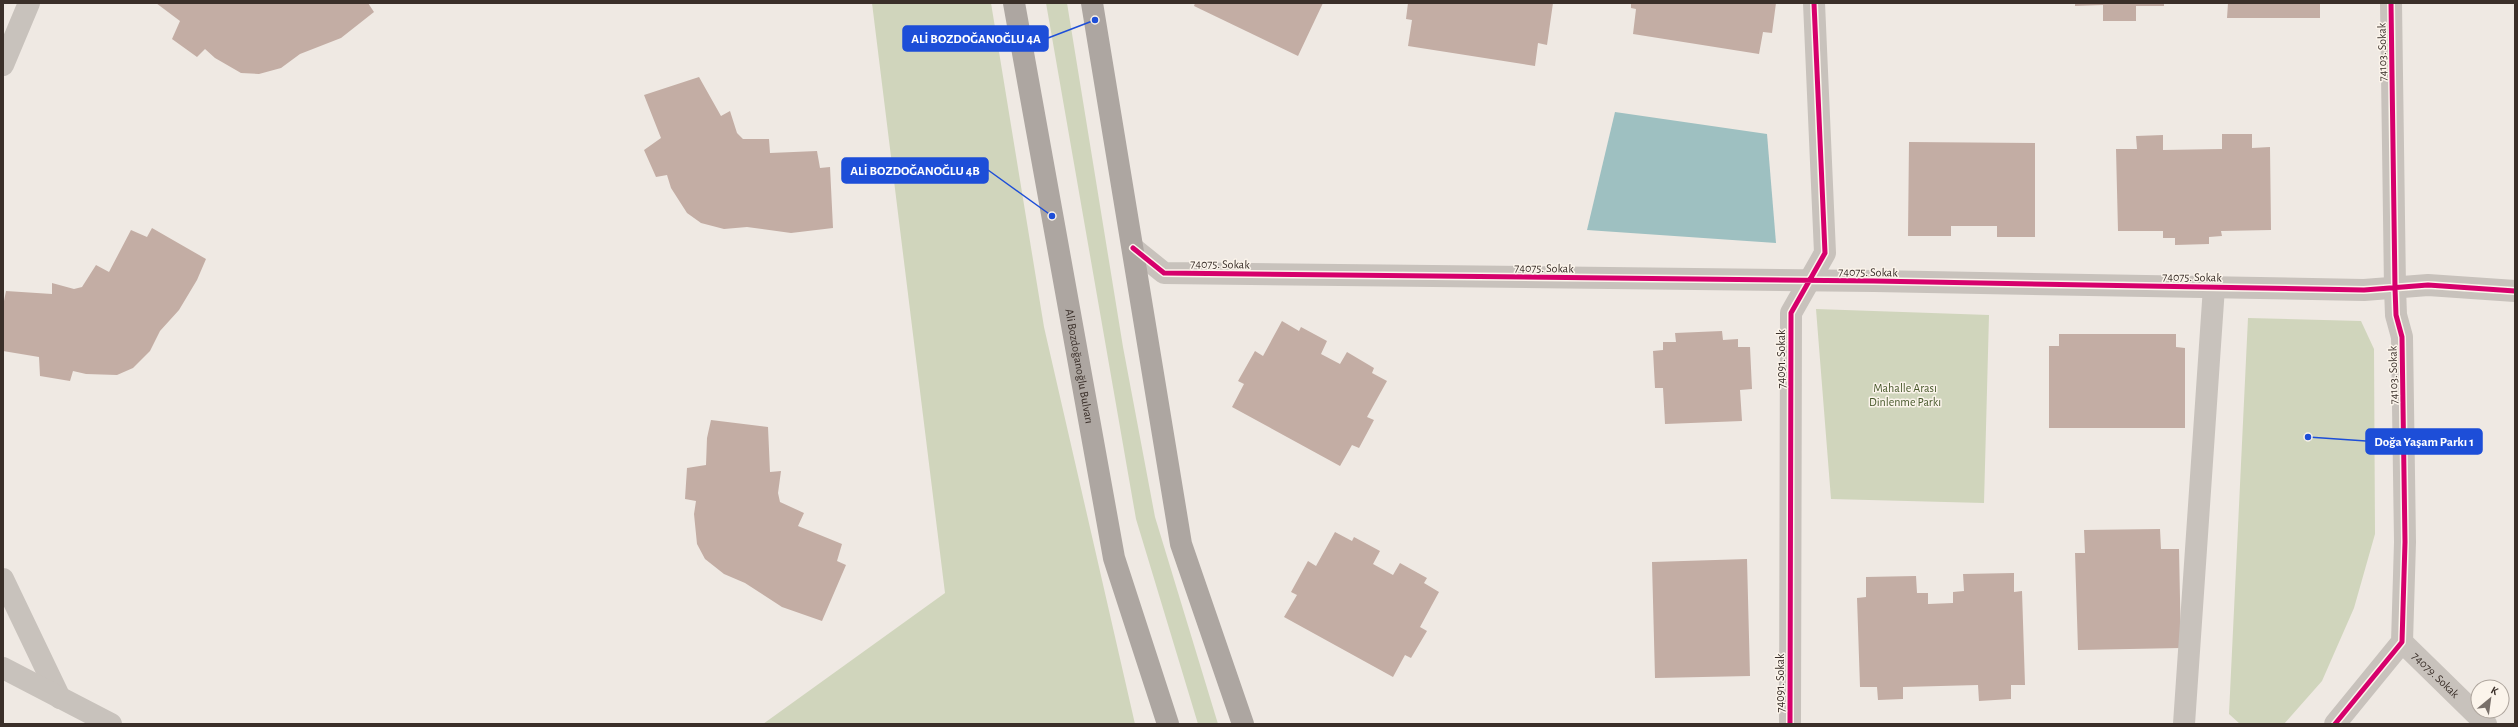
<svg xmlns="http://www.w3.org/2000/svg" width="2518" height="727" viewBox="0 0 2518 727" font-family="'Alegreya Sans',sans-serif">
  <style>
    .green { fill: #d0d5bc }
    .water { fill: #9ec0c1 }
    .building { fill: #c3ada4 }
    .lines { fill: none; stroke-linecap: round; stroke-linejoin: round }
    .minor { stroke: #c8c2bc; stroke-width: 22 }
    .primary { stroke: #ada6a1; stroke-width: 22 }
    .cycleway-casing { stroke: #fbf4eb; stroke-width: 8 }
    .cycleway { stroke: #d6006c; stroke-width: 5 }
    .labels { text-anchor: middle; stroke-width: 3; stroke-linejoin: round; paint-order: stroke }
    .street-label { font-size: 12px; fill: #3a2f29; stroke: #fbf4eb }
    .park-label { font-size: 12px; fill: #48592c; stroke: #fbf4eb }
    .leader { fill: none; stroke: #1d4ed8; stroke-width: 1.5 }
    .callout-dot { fill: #1d4ed8; stroke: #fbf4eb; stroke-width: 1.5 }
    .callout { fill: #1d4ed8; stroke: #1d4ed8; stroke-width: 1.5 }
    .callout-label { font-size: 13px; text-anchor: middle; font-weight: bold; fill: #fff }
  </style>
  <rect width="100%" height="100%" fill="#efe9e3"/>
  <path class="green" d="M872,3H991L1044,327L1135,724H763L945,593Z
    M1046,3H1067L1123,347L1155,517L1218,724H1198L1136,519Z
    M1816,309L1989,315L1984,503L1831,499Z
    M2248,318L2361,321L2374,349L2375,534L2354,608L2322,681L2284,724H2240L2229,714Z"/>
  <path class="water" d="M1615,112L1767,134L1776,243L1587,230Z"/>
  <path class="building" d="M156,3H368L374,12L341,38L300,54L281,68L259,74L241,73L215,58L205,49L197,57L172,39L180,21Z
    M1195,3H1323L1298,56L1194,6Z
    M1408,3H1553L1547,45L1538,43L1535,66L1408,46L1412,20L1406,19Z
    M1631,3H1776L1772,33L1763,32L1759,54L1633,34L1636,9L1631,8Z
    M2075,3H2164V6H2136V21H2103V5L2075,6Z
    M2228,3H2320V18H2227Z
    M699,77L721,116L730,111L737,133L743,139H769L770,153L817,151L820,168L830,167L833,228L791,233L747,227L724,229L701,223L687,213L671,188L667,175L656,177L644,150L661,138L644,95Z
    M2222,134H2252V148L2270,147L2271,230L2221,231L2222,236L2209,237V244L2175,245V238H2163V231H2118L2116,149H2137L2136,136L2163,135V150L2222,149Z
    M1909,142L2035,143V237H1997V226H1951V236H1908Z
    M152,228L206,259L197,280L179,310L160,331L150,351L133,368L117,375L86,374L73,371L70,381L40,376L39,357L3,351V306L6,291L52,294V283L74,289L82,287L96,265L109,272L131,230L147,237Z
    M1282,321L1299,331L1301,327L1327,341L1321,354L1340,364L1347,352L1374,368L1372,373L1387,381L1367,417L1374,420L1359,448L1352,445L1340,466L1232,407L1244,384L1238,381L1255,351L1263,356Z
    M1722,331L1723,340L1738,339V347H1750L1752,389L1740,390L1742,421L1665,424L1663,388H1655L1653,351L1663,350V342H1676L1675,333Z
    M2059,334H2176V347L2185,348V428H2049V346H2059Z
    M711,420L768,427L770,472L781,471L778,493L780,502L804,513L798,526L842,544L837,561L846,565L822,621L782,607L745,583L724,574L705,559L697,544L694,514L696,501L685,499L687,468L706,465L707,438Z
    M2160,529L2161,549H2179L2181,648L2078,650L2075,553H2085L2084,530Z
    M1335,532L1352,541L1354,537L1380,551L1373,564L1393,575L1400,563L1427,578L1424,583L1439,592L1420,627L1427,631L1411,658L1405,655L1393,677L1284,617L1297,595L1291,592L1308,561L1316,566Z
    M1747,559L1750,676L1655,678L1652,562Z
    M2014,573V592L2022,591L2025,685H2011V699L1979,701L1978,685L1903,687V699L1878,700L1877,687H1860L1857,598L1866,597V577L1916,576L1917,593H1928V604L1953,603V592L1964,591L1963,574Z"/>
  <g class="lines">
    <g class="minor">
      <path d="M3,65L29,3"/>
      <path d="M1133,248L1164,273L1874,281L2364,290L2428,285L2515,291"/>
      <path d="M3,579L60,698"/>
      <path id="s1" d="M2402,642L2486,724"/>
      <path d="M3,668L111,724"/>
      <path d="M1790,724L1791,313L1825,253L1814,3"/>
      <path d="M2184,724L2214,287"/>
      <path d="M2335,724L2402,642L2405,542L2402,337L2396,315L2395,288L2391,3"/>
    </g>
    <g class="primary">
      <path id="s2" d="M1014,3L1114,558L1168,724"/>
      <path d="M1092,3L1181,544L1243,724"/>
    </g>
    <defs>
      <path id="cycleway" d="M1133,248L1164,273L1874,281L2364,290L2428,285L2515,291
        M1790,724L1791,313L1825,253L1814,3
        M2335,724L2402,642L2405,542L2402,337L2396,315L2395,288L2391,3"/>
    </defs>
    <use href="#cycleway" class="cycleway-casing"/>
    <use href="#cycleway" class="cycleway"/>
  </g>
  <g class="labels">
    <g class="street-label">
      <text transform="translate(2382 52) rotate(-91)" y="4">74103. Sokak</text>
      <text transform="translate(1220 264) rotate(1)" y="4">74075. Sokak</text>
      <text transform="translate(1544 268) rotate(1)" y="4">74075. Sokak</text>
      <text transform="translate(1868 272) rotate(1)" y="4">74075. Sokak</text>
      <text transform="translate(2192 277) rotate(1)" y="4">74075. Sokak</text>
      <text transform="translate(1781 359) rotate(-90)" y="4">74091. Sokak</text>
      <text dy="4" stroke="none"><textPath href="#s2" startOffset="369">Ali Bozdoğanoğlu Bulvarı</textPath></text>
      <text transform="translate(2393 375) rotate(-91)" y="4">74103. Sokak</text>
      <text dy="4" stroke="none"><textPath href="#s1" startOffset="47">74079. Sokak</textPath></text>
      <text transform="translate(1780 683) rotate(-90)" y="4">74091. Sokak</text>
    </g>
    <g class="park-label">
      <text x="1905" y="392">Mahalle Arası<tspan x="1905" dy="14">Dinlenme Parkı</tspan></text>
    </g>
  </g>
  <path class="leader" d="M1095 20L1048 38M1052 216L988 170M2308 437L2366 441"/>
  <g class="callout-dot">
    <circle cx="1095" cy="20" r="4"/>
    <circle cx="1052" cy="216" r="4"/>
    <circle cx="2308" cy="437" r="4"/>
  </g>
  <g class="callout">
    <rect x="903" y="26" width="145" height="25" rx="4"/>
    <rect x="842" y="158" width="146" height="25" rx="4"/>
    <rect x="2366" y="429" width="116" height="25" rx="4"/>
  </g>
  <g class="callout-label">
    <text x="976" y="43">ALİ BOZDOĞANOĞLU 4A</text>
    <text x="915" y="175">ALİ BOZDOĞANOĞLU 4B</text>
    <text x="2424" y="446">Doğa Yaşam Parkı 1</text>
  </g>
  <rect width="2518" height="727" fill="none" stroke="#3a2f29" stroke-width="8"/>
  <g transform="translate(2490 699) rotate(29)"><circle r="19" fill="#fbf4eb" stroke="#aea59d"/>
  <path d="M0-3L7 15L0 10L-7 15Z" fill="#79706a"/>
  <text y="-6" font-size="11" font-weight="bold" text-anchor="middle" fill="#3a2f29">K</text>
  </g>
</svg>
